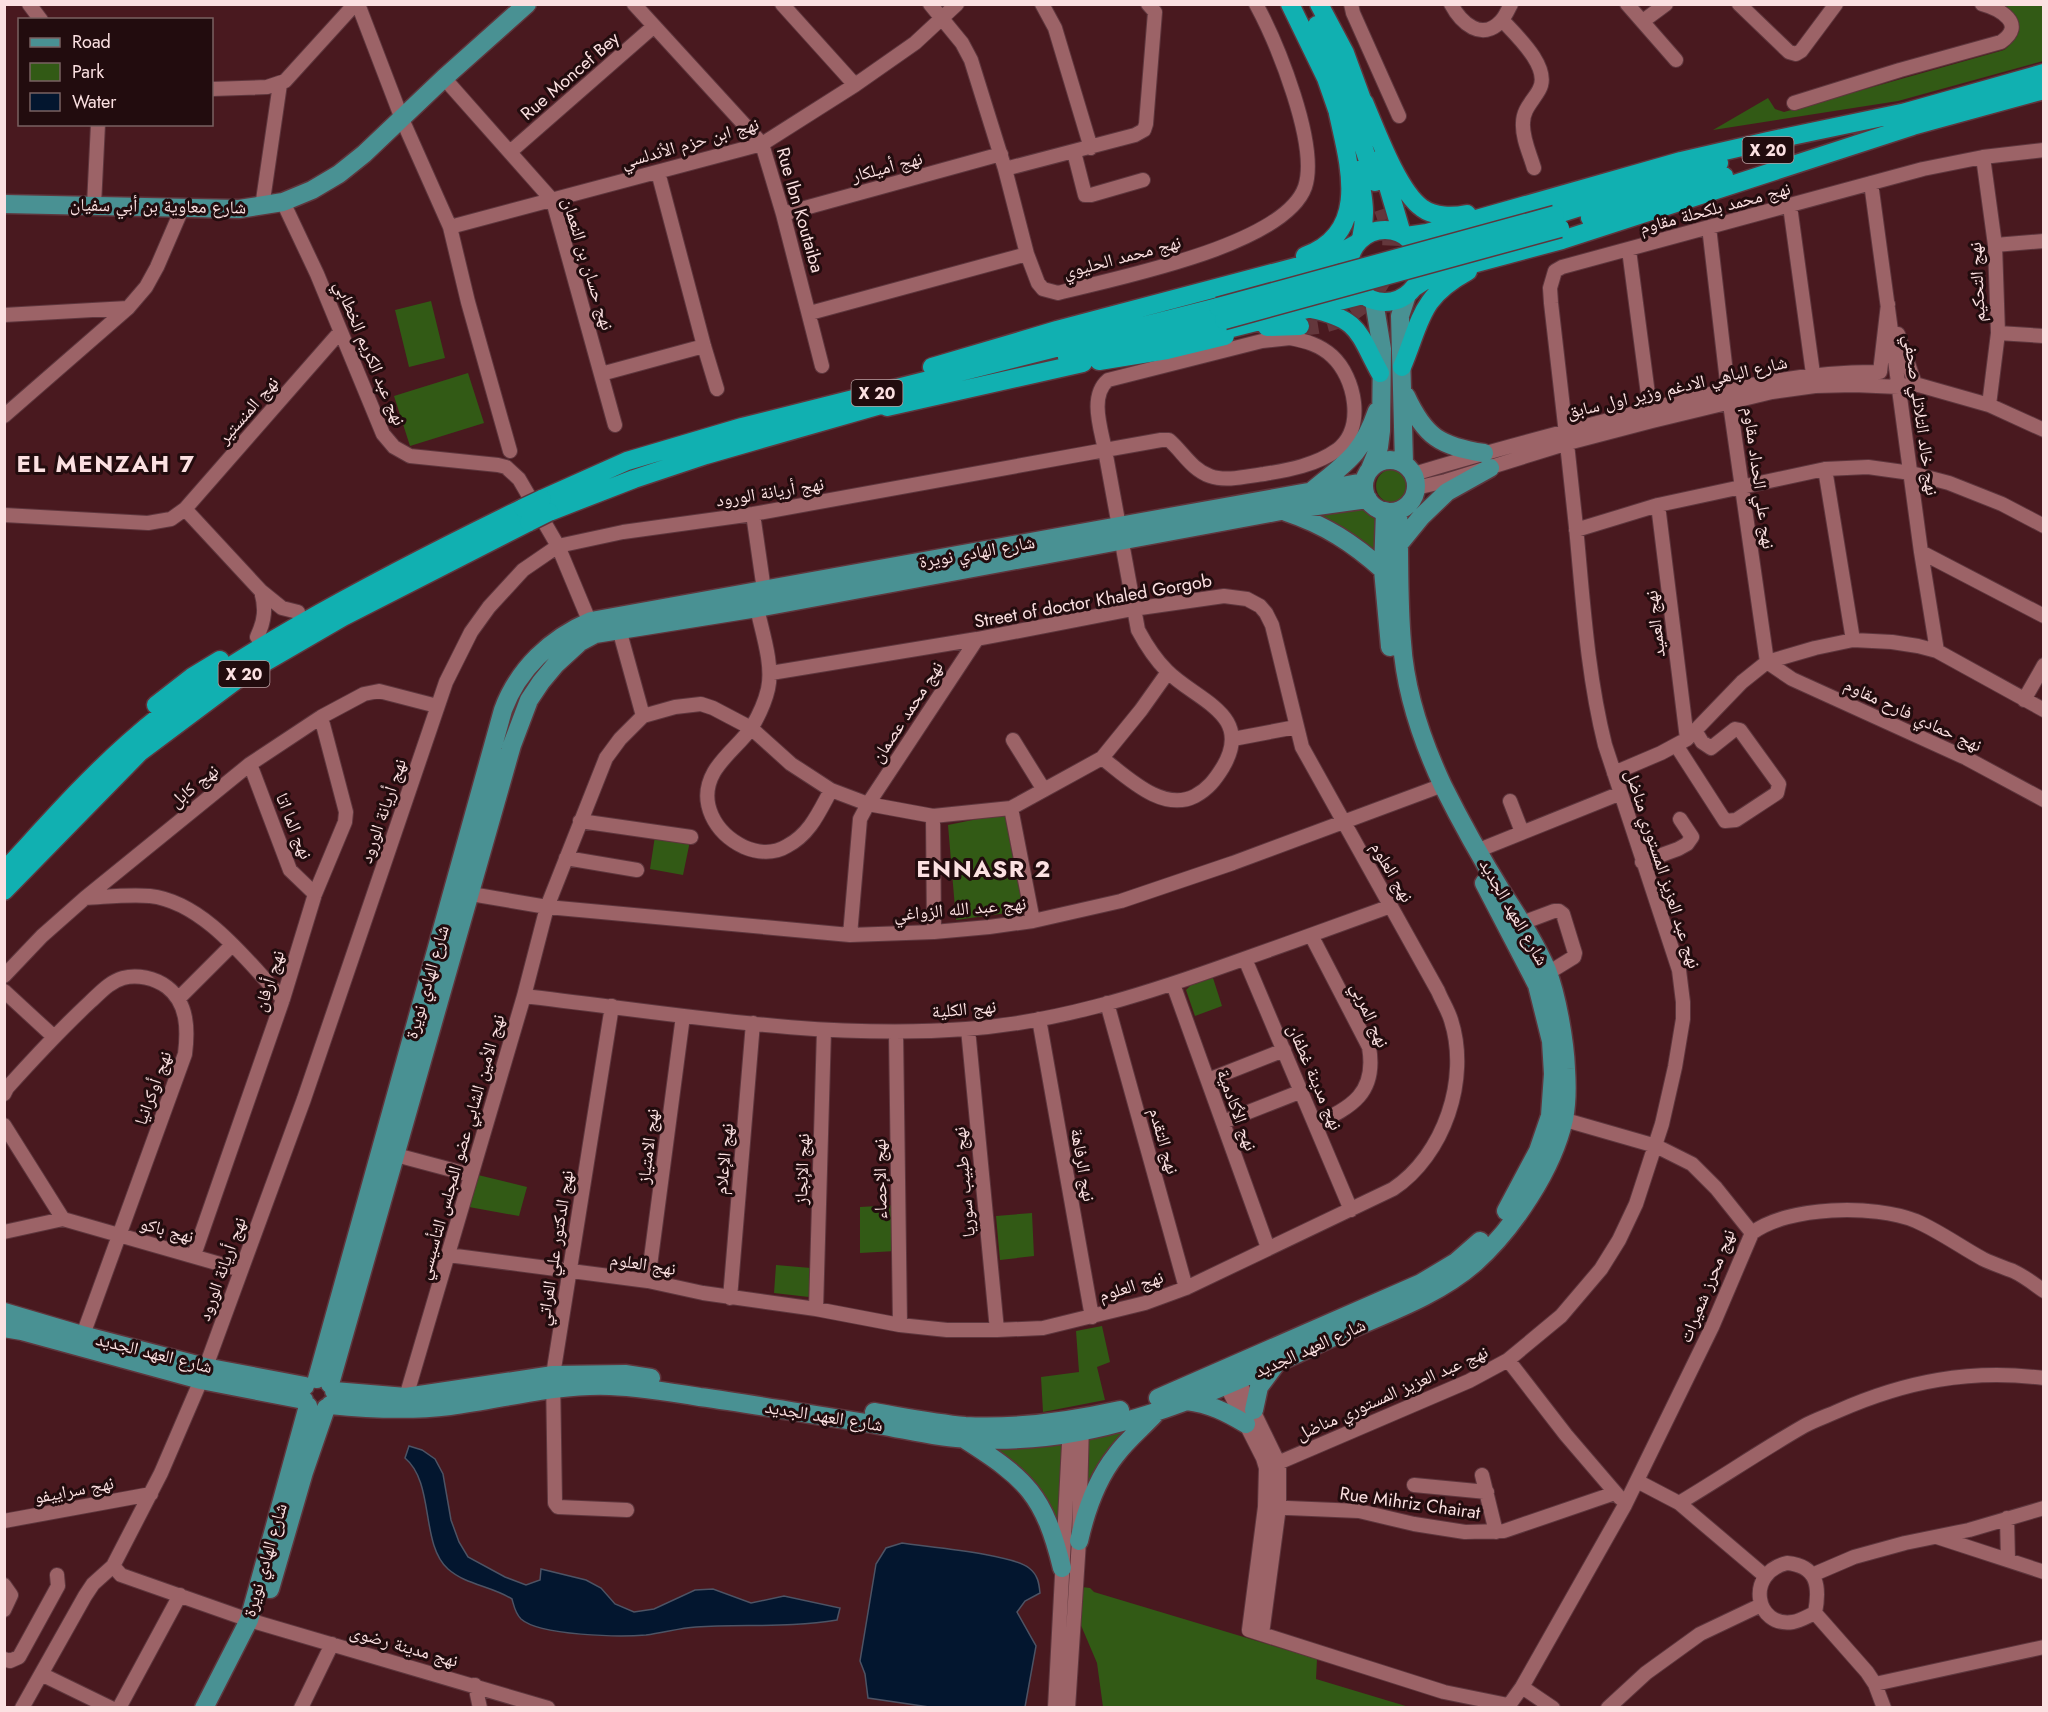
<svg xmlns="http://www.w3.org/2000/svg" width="2048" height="1712" viewBox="0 0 2048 1712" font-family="Jost,'Noto Naskh Arabic',sans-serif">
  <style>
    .green { fill: #325a15 }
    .water { fill: #03162f; stroke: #4d5364; stroke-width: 1.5 }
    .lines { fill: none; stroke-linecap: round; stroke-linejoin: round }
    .highway-tunnel { stroke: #64373c; stroke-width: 18; stroke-dasharray: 18 9; stroke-linecap: butt }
    .minor-casing { stroke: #5e363d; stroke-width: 16 }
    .major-casing { stroke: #5e363d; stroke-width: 21 }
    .highway-casing { stroke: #5e363d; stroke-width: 21 }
    .minor { stroke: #9c6367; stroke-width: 14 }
    .major { stroke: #499193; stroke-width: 18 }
    .highway { stroke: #11b0b1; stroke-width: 18 }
    .highway-bridge-casing { stroke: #5e363d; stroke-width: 21; stroke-linecap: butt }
    .highway-bridge { stroke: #11b0b1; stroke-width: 18 }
    .labels { text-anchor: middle; stroke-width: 6; stroke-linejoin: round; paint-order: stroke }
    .shield { fill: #220c0e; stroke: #baa0a2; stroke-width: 1.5 }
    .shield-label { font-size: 16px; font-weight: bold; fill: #fbe0e1 }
    .street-label { font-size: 18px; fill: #fbe0e1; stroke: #220c0e }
    .district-label { font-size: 24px; font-weight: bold; letter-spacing: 1.5px; fill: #fbe0e1; stroke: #220c0e }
  </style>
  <rect width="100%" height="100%" fill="#49191f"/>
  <path class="green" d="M1994,5H2043V61L1898,101L1713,130L1768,98L1775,109L1784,112L2004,50C2013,43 2026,30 2015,17C2010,12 2000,8 1994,5Z
    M431,301L445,358L409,367L395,310Z
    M468,373L484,423L410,446L394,396Z
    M1376 486a17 17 0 1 1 34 0a17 17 0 1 1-34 0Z
    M1361,507L1369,513L1378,517L1379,556L1309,515Z
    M1007,813L1021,879V911L956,920L948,825Z
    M655,836L690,841L683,875L650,869Z
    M1213,978L1222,1006L1195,1016L1186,990L1191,985Z
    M478,1175L527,1187L519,1216L469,1207Z
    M896,1205V1251L860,1253V1207Z
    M1032,1213L1034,1256L1000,1260L996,1216Z
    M776,1265L811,1268L809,1297L774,1293Z
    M1102,1326L1110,1362L1097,1367L1105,1400L1043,1412L1041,1377L1079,1372L1076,1331Z
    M1143,1420L1085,1503L1058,1533L981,1444Z
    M1082,1587L1090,1588L1094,1592L1317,1659L1316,1679L1409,1707H1103L1097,1663L1080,1623Z"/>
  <path class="water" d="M409,1446L422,1450L435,1459L443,1474L451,1520L459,1542L468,1557L505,1577L526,1585L540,1580L541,1569L586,1580L601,1588L615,1604L634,1612L654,1609L695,1590L713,1589L751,1603L784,1596L840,1608L837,1620C791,1628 743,1624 696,1627C679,1628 663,1633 646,1635C620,1637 540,1636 521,1619C515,1613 514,1606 512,1599C492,1586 466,1585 448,1569C420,1544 435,1483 405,1458Z
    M902,1543C928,1547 1012,1554 1029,1568C1038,1575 1039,1583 1040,1593L1025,1601L1017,1612L1036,1646L1025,1707L936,1708L868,1698L865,1674L860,1661L876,1564L886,1548Z"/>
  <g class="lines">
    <path class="highway-tunnel" d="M1300,326C1350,328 1395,289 1391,236C1390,227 1386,218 1383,209"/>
    <defs>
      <path id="minor" d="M29,4L41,20
        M358,4L402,119L450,227L468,302L510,451
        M634,4L762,144L783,214L822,366
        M782,4L855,85
        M930,4L962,43L971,60L1005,169L1027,254L1038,283L1043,289L1058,293C1115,278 1284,246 1305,187C1319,145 1277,43 1256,4
        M1042,4L1055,28L1091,148
        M1351,4L1353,13L1399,116
        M1451,4C1461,23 1482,42 1501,21C1505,17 1508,10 1511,4
        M1627,4L1676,60
        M1739,4L1789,52L1796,54L1801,51L1836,4
        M1502,20C1516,35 1552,68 1539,90C1533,101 1523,109 1523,123C1522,138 1530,154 1534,168
        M1643,21L1666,4
        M444,78L553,201L615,425
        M212,89L267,87L285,81L355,4
        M1794,103L1900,70L2001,42C2027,24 2000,9 1982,4
        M510,152L653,27
        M1074,152L1085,195H1091L1143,180
        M1983,157L1995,245L1998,333L1989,405
        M1005,169L1135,135L1144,130L1146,124L1155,12L1148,4
        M658,172L704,346L717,389
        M1871,183L1921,552L1937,651
        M283,202L317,274L383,434L394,447L410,456L498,465L506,467L519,479L558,546L593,630
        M94,205L98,124
        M1790,206L1814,381
        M262,207L280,84
        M783,214L1001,154
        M450,227L762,144L855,85L915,43L957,4
        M1709,227L1728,390L1767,662
        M1995,245L2044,241
        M1629,250L1651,417
        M810,313L1027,254
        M4,315L128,308
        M1998,333L2044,336
        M1898,334L1915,384
        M1290,338C1306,341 1320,345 1332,356C1355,377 1366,428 1337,450C1316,465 1289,470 1264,474C1248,476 1226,482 1210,476C1191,469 1183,452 1169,440H1161L1105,450C1101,429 1089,396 1108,380L1262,341Z
        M601,374L704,346
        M4,416L128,308L146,287L157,267L182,209
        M1825,469L1853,640
        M1414,474C1482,453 1551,435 1620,417C1706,394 1791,371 1880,372L1888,304
        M1416,488L1446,481L1568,443L1652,421L1772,392L1815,386L1854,385L1899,387L1915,384L1989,405L2044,430
        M1658,505L1687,739
        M185,509L261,591L282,608L298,612
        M753,514L764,590
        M4,515L148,523L171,519L185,509L340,332
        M1576,530L1658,505L1825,469L1868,467L1911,473L1949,483L2002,504L2044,526
        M1921,552L2044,616
        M755,599C760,626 774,663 768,689C765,702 759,715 752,727C741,743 724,755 714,772C697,802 715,833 744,847C758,853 774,854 787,846C810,834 819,812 831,790
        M619,629L643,716
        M257,637C265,620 266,608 261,591
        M1767,662L1792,679L1966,758L2044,800
        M2024,700L2044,665
        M1233,739L1296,727
        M1013,740L1044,790
        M1676,745L1725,821L1736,820L1777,793L1779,784L1740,730L1735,729L1711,748L1702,742L1696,732
        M250,764L290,870L315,894
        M1614,773L1661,753L1687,739L1742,682L1767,662L1815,648L1853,640L1892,642L1918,646L1937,651L2044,710
        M1510,801L1522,832
        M1011,808L1033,921
        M933,816L934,932
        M580,821L691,837
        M1479,850L1621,793
        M566,858L637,870
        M1642,862L1678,849L1687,844L1692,837L1680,819
        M471,894L547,907L850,935L934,932L989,927L1033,921L1121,901L1233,863L1443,785
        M85,898C106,897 129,894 150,896C204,902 248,962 283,999
        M1522,923L1554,911H1559L1563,914L1575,953L1574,957L1548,973
        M850,935L860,819L868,804L977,639
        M1311,935L1369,1047C1377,1093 1352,1107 1315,1124
        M1245,959L1351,1210
        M4,976L42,936L85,898L250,764L321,717L364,694L379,691L437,706
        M1173,984L1268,1248
        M4,991L53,1036
        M524,996C671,1013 818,1040 966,1029C1053,1023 1139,996 1221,967C1278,947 1334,927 1391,906
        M179,998L232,945
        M1107,1003L1186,1288
        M612,1006L553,1375L555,1503L558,1507L627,1510
        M1039,1019L1092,1317
        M968,1029L997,1330
        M896,1032L900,1325
        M1208,1080L1284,1050
        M4,1094L7,1088C34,1058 60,1030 90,1002C100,993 109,982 123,978C137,974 155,978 167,987C188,1003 188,1030 185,1054L80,1343
        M1223,1122L1302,1091
        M4,1125L63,1219L241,1270
        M396,1155L471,1175
        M4,1232L63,1219
        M1752,1233C1788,1206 1874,1204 1916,1221C1939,1231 1961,1247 1983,1259C1993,1264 2003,1267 2013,1271C2024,1276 2034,1284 2044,1291
        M194,1255L283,999L315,894L345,822L346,812L321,717
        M448,1255L648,1281L703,1293L816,1309L900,1325L947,1330H997L1043,1328L1145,1303L1186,1288L1393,1189C1444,1155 1470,1079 1451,1020C1448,1010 1442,1001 1438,991L1302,747L1272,625L1266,613L1260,606L1247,599L1224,596L1133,609L977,639L771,673
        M648,1281L683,1016
        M730,1298L753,1023
        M816,1309L824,1030
        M1508,1360L1566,1435L1620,1498
        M1234,1371L1279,1464V1507L1262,1634
        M1222,1377L1263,1458L1266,1468L1265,1507L1249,1630L1444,1692L1508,1705
        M406,1397L524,996L547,907L606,758L620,739L643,716L675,707L701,704L713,708L751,728L791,764L831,790L868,804L933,816L1011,808L1102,758L1141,710L1168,672
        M1266,1468L1469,1381L1508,1360L1561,1316L1601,1269L1619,1240L1636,1204L1662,1124L1675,1067L1683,1019V1002L1679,970L1605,745C1587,673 1583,600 1576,527C1568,452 1560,378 1551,303L1550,288L1555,271L1562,267L1923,169L1983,157L2044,150
        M1482,1475L1496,1532
        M1637,1481L1679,1503L1765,1576
        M1414,1485L1487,1492
        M1679,1503C1721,1478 1762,1450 1804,1426C1815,1420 1827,1416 1838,1411C1906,1381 1969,1369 2044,1378
        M1265,1507L1359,1511L1414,1524L1465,1532L1504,1531L1615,1493
        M2007,1518L2008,1560
        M4,1521L151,1494
        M1937,1537L2044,1572
        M1787,1563C1818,1566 1820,1587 1815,1613C1808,1616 1800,1621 1793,1622C1755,1628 1745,1573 1787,1563Z
        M1812,1575L1854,1557L1905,1543L1969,1530L2044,1508
        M4,1585L11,1595L4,1610
        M1815,1613L1867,1672L1875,1684L1884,1708
        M4,1659L10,1661L19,1657L58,1586L57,1575
        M41,1674L111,1708
        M1875,1684L2044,1647
        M475,1685L480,1708
        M1522,1687L1553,1708
        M22,1708L85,1596L93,1584L113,1566
        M119,1708L180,1595
        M301,1708L332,1644
        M548,1708L249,1620L121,1575L113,1566L161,1473L201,1380L304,1099L446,682L471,632L489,607L523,570L558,546L623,532L753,514L1105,450L1138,630C1146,645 1154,658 1167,671C1197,701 1254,714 1223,767C1215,780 1208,789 1195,796C1162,813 1126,776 1102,758
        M1055,1708L1070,1425
        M1068,1708L1079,1541L1082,1422
        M1507,1708L1522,1687L1625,1505L1712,1327L1752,1233L1716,1188L1692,1164L1656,1146L1555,1117
        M1608,1708L1646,1673L1700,1634L1761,1605"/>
      <path id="major" d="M4,204L239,209L283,202L312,190L339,174L364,154L444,78L527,4
        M1406,396C1425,437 1440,446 1484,453
        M1364 486a26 26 0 1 1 52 0a26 26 0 1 1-52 0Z
        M1404,463L1400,316L1407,295
        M1370,469L1379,447L1381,431L1382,349L1374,301
        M1313,490C1347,462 1362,454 1377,411
        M1385,511L1383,570L1390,647
        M1286,512C1325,525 1353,543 1383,570
        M1399,544L1421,517L1447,492L1490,468
        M1484,883L1537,985L1551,1041L1553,1074L1550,1116L1538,1151L1506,1211
        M4,1312L82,1335L205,1367L305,1386
        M4,1328L22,1331L201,1380L304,1400
        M317,1379L503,710C518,669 551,638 591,621L1364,482
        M330,1384L512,745L529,700L541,682L556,664L580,642L595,634L757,608L1281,511L1368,499
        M334,1391L406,1397L553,1375L625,1374L651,1378
        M1158,1398L1421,1283L1456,1262L1480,1241
        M1187,1401C1210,1404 1226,1412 1246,1424
        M330,1405C369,1409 410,1411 450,1406C504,1399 555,1384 610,1386C640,1387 670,1392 700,1397C759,1405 819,1416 879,1425C908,1430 939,1438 968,1439C1004,1441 1043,1439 1079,1432C1171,1415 1257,1372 1342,1333C1387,1313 1437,1296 1475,1263C1513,1229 1553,1169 1564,1119C1567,1104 1567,1084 1566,1069C1565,1042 1557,995 1547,970C1535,942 1518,917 1502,892C1481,858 1461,822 1443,786C1422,741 1405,691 1402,642C1398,598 1400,554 1398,511
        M1254,1410L1259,1387L1276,1364
        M874,1412C904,1417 935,1423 965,1426C1017,1429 1070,1421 1120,1410
        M964,1439C1027,1479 1044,1495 1062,1568
        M1079,1541C1086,1510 1096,1480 1116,1455C1127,1440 1142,1428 1155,1414
        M270,1589L304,1472L326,1408
        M204,1708L249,1620L308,1406"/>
      <path id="highway" d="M1290,4L1326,78L1341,121
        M1319,4L1345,53L1367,113
        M1317,25L1342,82L1375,182
        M1364,102C1376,130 1398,191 1422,208C1434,217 1453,217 1467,214
        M1899,114L2044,73
        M1901,129L2044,90
        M1380,159L1402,234
        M1358,170C1363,196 1367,212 1361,239
        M1555,215L1719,163
        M1590,218L1668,192L1724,176
        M1349 266a36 36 0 1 1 72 0a36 36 0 1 1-72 0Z
        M1406,236L1427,233L1681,161L1768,141L1911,111
        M1305,256C1372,232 1348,161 1337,109
        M1415,287L1435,274L1562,240L1913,126
        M1311,309C1360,319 1358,333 1380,373
        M1267,327L1300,326
        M1212,333L1363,295
        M1067,357L1224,320
        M1099,361L1167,350L1225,336
        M932,367L1057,330L1318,261L1336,255L1356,244
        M1402,367C1422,319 1419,298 1468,271
        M887,407L1083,363
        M542,499L627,461L742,427L1218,307
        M549,512L634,479L706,455L898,400
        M156,705L192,677L220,660
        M4,871C45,827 84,782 128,743C179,697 238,660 297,626C371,584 447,545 523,508
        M4,891L140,752L243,675L343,617L529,522"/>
    </defs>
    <use href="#minor" class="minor-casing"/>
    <use href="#major" class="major-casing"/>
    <use href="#highway" class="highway-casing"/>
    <use href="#minor" class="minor"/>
    <use href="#major" class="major"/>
    <use href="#highway" class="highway"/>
    <defs>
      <path id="highway-bridge" d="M1218,307L1555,215
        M1224,320L1560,228
        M523,508L542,499
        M529,522L549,512"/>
    </defs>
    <use href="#highway-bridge" class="highway-bridge-casing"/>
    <use href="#highway-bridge" class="highway-bridge"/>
  </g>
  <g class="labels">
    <g class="shield">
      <rect x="1742.5" y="137" width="51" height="26" rx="4.5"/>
      <rect x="851.5" y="380" width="51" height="26" rx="4.5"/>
      <rect x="218.5" y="661" width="51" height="26" rx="4.5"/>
    </g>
    <g class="shield-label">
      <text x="1768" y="156">X 20</text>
      <text x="877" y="399">X 20</text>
      <text x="244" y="680">X 20</text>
    </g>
    <g class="street-label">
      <text transform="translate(570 76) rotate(-41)" y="6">Rue Moncef Bey</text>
      <text transform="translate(690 143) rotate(-16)" y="6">نهج ابن حزم الأندلسي</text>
      <text transform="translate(887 167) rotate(-15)" y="6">نهج أميلكار</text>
      <text transform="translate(158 206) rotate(1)" y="6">شارع معاوية بن أبي سفيان</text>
      <text transform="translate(1715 208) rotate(-15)" y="6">نهج محمد بلكحلة مقاوم</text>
      <text transform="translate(800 210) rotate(74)" y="6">Rue Ibn Koutaiba</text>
      <text transform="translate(1122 257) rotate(-15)" y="6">نهج محمد الحليوي</text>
      <text transform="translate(588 264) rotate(73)" y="6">نهج حسان بن النعمان</text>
      <text transform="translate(1977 282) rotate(-93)" y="6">نهج التحكيم</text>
      <text transform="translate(370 353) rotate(67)" y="6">نهج عبد الكريم الخطابي</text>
      <text transform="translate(1677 387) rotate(-13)" y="6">شارع الباهي الادغم وزير اول سابق</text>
      <text transform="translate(248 410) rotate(-49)" y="6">نهج المنستير</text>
      <text transform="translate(1921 415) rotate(82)" y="6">نهج خالد التلاتلي صحفي</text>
      <text transform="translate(1759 478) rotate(82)" y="6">نهج علي الحداد مقاوم</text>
      <text transform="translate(770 492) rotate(-9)" y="6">نهج أريانة الورود</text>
      <text transform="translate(977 552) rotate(-10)" y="6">شارع الهادي نويرة</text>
      <text transform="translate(1093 601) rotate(-10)" y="6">Street of doctor Khaled Gorgob</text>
      <text transform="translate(1655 624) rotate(-97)" y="6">نهج العميد</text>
      <text transform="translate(907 712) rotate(-57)" y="6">نهج محمد عصمان</text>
      <text transform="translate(1913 715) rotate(25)" y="6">نهج حمادي فارح مقاوم</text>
      <text transform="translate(194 786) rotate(-39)" y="6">نهج كابل</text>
      <text transform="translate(383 811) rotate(-71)" y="6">نهج أريانة الورود</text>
      <text transform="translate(294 826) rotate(68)" y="6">نهج الما اتا</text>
      <text transform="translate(1663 869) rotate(72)" y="6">نهج عبد العزيز المستوري مناضل</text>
      <text transform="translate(1392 872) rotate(60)" y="6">نهج العلوم</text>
      <text transform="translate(960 909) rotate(-5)" y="6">نهج عبد الله الزواغي</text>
      <text transform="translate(1514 912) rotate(60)" y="6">شارع العهد الجديد</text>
      <text transform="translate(269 981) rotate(-72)" y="6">نهج أرفان</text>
      <text transform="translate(427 982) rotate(-74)" y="6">شارع الهادي نويرة</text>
      <text transform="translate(964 1009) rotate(-5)" y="6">نهج الكلية</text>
      <text transform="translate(1370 1015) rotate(66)" y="6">نهج المربي</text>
      <text transform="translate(1315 1077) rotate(67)" y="6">نهج مدينة غطفان</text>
      <text transform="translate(153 1088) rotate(-70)" y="6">نهج أوكرانيا</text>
      <text transform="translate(1237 1110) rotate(70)" y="6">نهج الأكادمية</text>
      <text transform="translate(1164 1141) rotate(74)" y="6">نهج التقدم</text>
      <text transform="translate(648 1146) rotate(-83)" y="6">نهج الامتياز</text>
      <text transform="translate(461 1147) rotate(-74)" y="6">نهج الأمين الشابي عضو المجلس التأسيسي</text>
      <text transform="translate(724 1159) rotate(-85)" y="6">نهج الإعلام</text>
      <text transform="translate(1083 1165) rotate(80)" y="6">نهج الرفاهة</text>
      <text transform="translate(802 1169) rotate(-88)" y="6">نهج الإنجاز</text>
      <text transform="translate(880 1179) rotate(-91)" y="6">نهج الإحصاء</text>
      <text transform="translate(964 1182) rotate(-95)" y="6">نهج طبيب سوريا</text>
      <text transform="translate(167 1230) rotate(15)" y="6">نهج باكو</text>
      <text transform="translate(555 1248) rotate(-81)" y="6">نهج الدكتور علي الفراتي</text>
      <text transform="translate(643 1264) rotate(9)" y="6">نهج العلوم</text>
      <text transform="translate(222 1269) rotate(-70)" y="6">نهج أريانة الورود</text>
      <text transform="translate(1131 1286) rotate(-17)" y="6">نهج العلوم</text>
      <text transform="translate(1707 1286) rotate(-68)" y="6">نهج محرز شعيرات</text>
      <text transform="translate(1310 1348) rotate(-24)" y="6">شارع العهد الجديد</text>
      <text transform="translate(154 1353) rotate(14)" y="6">شارع العهد الجديد</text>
      <text transform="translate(1392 1393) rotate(-24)" y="6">نهج عبد العزيز المستوري مناضل</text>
      <text transform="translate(824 1416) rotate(9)" y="6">شارع العهد الجديد</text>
      <text transform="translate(74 1490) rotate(-11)" y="6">نهج سراييفو</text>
      <text transform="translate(1410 1503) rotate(8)" y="6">Rue Mihriz Chairat</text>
      <text transform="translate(265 1560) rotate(-74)" y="6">شارع الهادي نويرة</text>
      <text transform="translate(404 1646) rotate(16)" y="6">نهج مدينة رضوى</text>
    </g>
    <g class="district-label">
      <text x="106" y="472">EL MENZAH 7</text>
      <text x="984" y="877">ENNASR 2</text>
    </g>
  </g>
  <rect width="2048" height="1712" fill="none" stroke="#fbe0e1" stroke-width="12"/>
  <rect x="18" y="18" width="195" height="108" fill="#220c0e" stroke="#796162" stroke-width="1.5"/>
  <rect x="30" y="38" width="30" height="9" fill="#499193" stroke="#796162" stroke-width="1.5"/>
  <text x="72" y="48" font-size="18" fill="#fbe0e1">Road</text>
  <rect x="30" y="63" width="30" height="18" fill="#325a15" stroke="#796162" stroke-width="1.5"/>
  <text x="72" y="78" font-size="18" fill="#fbe0e1">Park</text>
  <rect x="30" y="93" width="30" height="18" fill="#03162f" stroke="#796162" stroke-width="1.5"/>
  <text x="72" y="108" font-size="18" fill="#fbe0e1">Water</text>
</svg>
